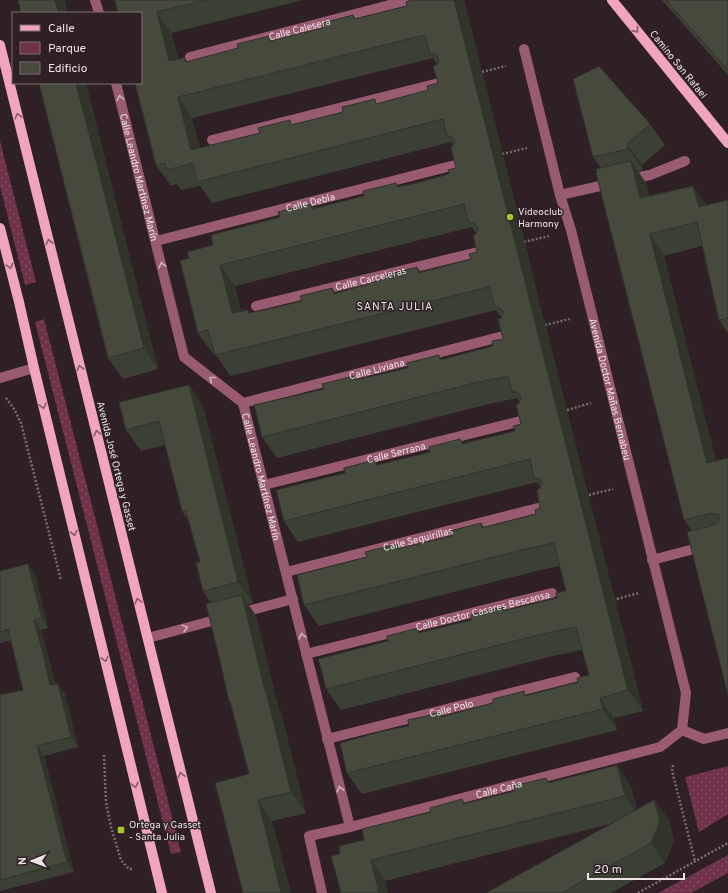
<svg xmlns="http://www.w3.org/2000/svg" width="728" height="893" viewBox="0 0 728 893" font-family="Overpass,sans-serif">
  <style>
    .green { fill: url(#green-dots) }
    .lines { fill: none; stroke-linecap: round; stroke-linejoin: round }
    .path { stroke: #796d71; stroke-width: 2.5; stroke-dasharray: 2 2; stroke-linecap: butt }
    .minor { stroke: #995b72; stroke-width: 10 }
    .major { stroke: #f1a4bf; stroke-width: 10 }
    .wall { fill: #3b4034; fill-rule: evenodd }
    .shaded-wall { fill: #30342a }
    .building { fill: #454a3c; stroke: #30342a; fill-rule: evenodd }
    .oneway { stroke: #865b6a }
    .oneway2 { stroke: #d0b3bd }
    .poi-dot { fill: #a4c825; stroke: #2e2025; stroke-width: 1.5 }
    .labels { text-anchor: middle; stroke-width: 3; stroke-linejoin: round; paint-order: stroke }
    .street-label { font-size: 10px; fill: #ede3e6; stroke: #2e2025 }
    .poi-label { font-size: 10px; fill: #ede3e6; stroke: #2e2025; text-anchor: start }
    .neighbourhood-label { font-size: 11px; letter-spacing: 1px; fill: #ede3e6; stroke: #2e2025 }
  </style>
  <defs>
    <pattern id="green-dots" width="8" height="8" patternUnits="userSpaceOnUse"><rect width="8" height="8" fill="#6f324a"/><path d="M2 2h.1M6 6h.1" fill="none" stroke="#845064" stroke-width="1.8" stroke-linecap="round"/></pattern>
  </defs>
  <rect width="100%" height="100%" fill="#2e2025"/>
  <path class="green" d="M0,141L36,282L25,285L0,186Z
    M44,319L181,852L171,854L35,322Z
    M728,766V814L699,832L685,777Z
    M728,855V873L691,893H658Z"/>
  <g class="lines">
    <path class="path" d="M482,72L506,66
      M502,154L527,148
      M524,242L549,236
      M545,325L570,319
      M6,398L14,409L21,423L61,580
      M567,410L591,403
      M589,495L613,489
      M613,600L639,593
      M104,755L106,802L111,827L121,860L129,869H133
      M673,765L672,771L695,861
      M638,893L728,843"/>
    <g class="minor">
      <path d="M95,0L99,13"/>
      <path id="s1" d="M524,49L560,195L571,230L686,693L682,730"/>
      <path id="s2" d="M190,57L409,0"/>
      <path id="s3" d="M116,83L184,357L243,403L350,827"/>
      <path d="M212,140L439,83"/>
      <path d="M629,179L650,175L685,161"/>
      <path d="M560,195L613,183"/>
      <path id="s4" d="M156,241L463,163"/>
      <path id="s5" d="M256,306L482,251"/>
      <path d="M0,378L34,368"/>
      <path id="s6" d="M243,403L511,334"/>
      <path id="s7" d="M264,485L529,419"/>
      <path d="M652,560L728,540"/>
      <path id="s8" d="M286,572L550,505"/>
      <path d="M240,613L293,599"/>
      <path d="M148,638L223,618"/>
      <path id="s9" d="M306,654L552,593"/>
      <path d="M682,730L704,739L728,733"/>
      <path id="s10" d="M327,739L575,677"/>
      <path id="s11" d="M322,893L309,836L350,827L660,747L682,730"/>
    </g>
    <path class="major" d="M612,0L728,143
      M0,45L211,893
      M0,228L19,302L34,368L162,893"/>
  </g>
  <path class="wall" d="M115,0H303L171,33L178,59L184,58L187,62L272,41L323,28L353,15L356,19L407,6L412,0H464L525,243L542,314V317L544,319L561,387L643,711L614,718L617,730L362,794L347,773L409,726L442,716L527,696L578,682L589,675L582,650L553,656L341,710L326,689L421,633L472,620L503,607L506,611L557,598L566,591L560,566L541,570L319,626L304,605L367,557L397,544L399,548L451,536L481,523L484,527L536,514L540,508L541,487L537,482L298,542L284,521L379,465L430,452L460,439L463,443L515,431L521,424L519,403V402L517,398L489,404L277,458L262,437L324,389L354,376L357,380L408,368L439,355L442,360L493,346L503,339L501,318V317L496,310L304,358L230,376L215,353L213,354L198,333L189,258L213,245L311,204L314,208L364,196L396,183L398,187L421,182L449,174L456,168L454,145L451,142L212,203L200,186L181,190L177,184L171,186L156,165ZM433,58L437,64L438,83L428,90L378,104L200,148L192,118ZM472,227L476,233L477,252L471,259L421,272L336,293L332,288L302,301L273,308L250,313L248,310L241,311L235,286Z
    M662,0H728V75Z
    M39,83H86L158,369L123,379L108,358Z
    M650,124L665,145L642,165L643,170L638,171L646,183L649,196L707,205L728,200V333L719,320L702,246L664,256L716,461L728,458V695L692,531L684,520L601,168L593,157Z
    M189,385L203,406L253,603L248,604L256,616L279,710L281,712L306,813L272,821L291,893H243L249,774L231,703L229,701L221,663L220,661L211,603L203,591L200,562L189,522L182,511L165,445L141,451L126,430Z
    M0,571L35,574L48,628L41,630L50,663L55,684H58L65,694L78,747L44,756L74,872L0,891V695L23,690L11,640L0,643Z
    M549,782L631,786L637,809L654,800L669,820L674,841L665,863L611,893H486L610,824L385,881L340,854L364,840L462,799L465,803Z"/>
  <path class="shaded-wall" d="M55,0H65L68,13H59Z
    M454,0H464L525,243L542,314V317L544,319L561,387L643,711L628,690L528,297Z
    M157,12L171,33L183,82L169,61Z
    M76,83H86L158,369L144,348Z
    M178,97L192,118L206,171L191,150Z
    M627,144L642,165L643,170L628,149Z
    M631,161L646,183L655,219L640,198Z
    M693,186L708,207H699Z
    M650,234L664,256L722,484L707,463Z
    M220,265L235,286L247,334L232,313Z
    M417,267L432,288L419,273Z
    M189,385L203,406L253,603L238,582Z
    M28,564L35,574L48,628L42,618Z
    M242,595L256,616L279,710L281,712L306,813L291,792L265,691Z
    M34,620L41,630L50,663L57,695L50,685Z
    M58,684L65,694L78,747L71,737Z
    M600,698L614,718L617,730L603,709Z
    M37,746L44,756L74,872L67,862Z
    M617,765L631,786L639,817L625,796Z
    M258,800L272,821L291,893H281Z
    M654,800L669,820L674,841L665,863L651,843Z
    M371,860L385,881L388,893H379Z"/>
  <path class="building" d="M18,0H55L59,13H21Z
    M115,0H206L157,12L169,61L184,58L186,62L238,48L237,44L269,36L270,41L323,28V23L353,15L354,19L407,6L406,2L412,0H454L510,222L528,293V297L529,298L546,366L628,690L600,698L603,709L347,773L340,743L383,731L409,726L408,720L426,716L440,712L441,717L493,703V699L509,695L524,691L525,696L578,682L577,678L589,675L576,627L538,635L326,689L322,672L318,659L388,641L387,636L418,628L419,633L472,620L471,615L503,607L504,611L557,598L556,593L566,591L554,543L526,549L304,605L297,575L367,557L365,552L397,544L398,549L451,536L450,531L481,523L482,528L536,514L535,510L540,508L537,490L540,488L542,483L540,479L534,478L530,459L284,521L276,490L345,473L344,468L375,460L377,465L430,452L429,447L460,439L462,444L515,431L513,426L521,424L516,405L519,403L520,400L521,396L517,392H512L508,376L474,383L262,437L254,405L324,389L322,384L354,376L355,380L408,368L407,363L439,355L440,360L493,346L492,341L503,339L498,319L501,318L502,315L503,311L498,307H495L489,287L289,337L215,355L208,330L198,333L180,261L189,258L187,252L213,245L211,235L280,217L278,212L311,204L312,209L364,196L363,191L396,183L397,187L421,182L449,174L448,170L456,168L451,148L454,144L455,140L451,136H447L443,119L197,182L193,163L167,170L165,163L156,165L135,83H141V13H118ZM425,35L430,54H435L437,56L439,59L437,64L433,67L438,83L427,86L428,90L376,104L375,99L359,103L342,107L343,112L291,125L290,120L258,128L260,133L191,150L178,97ZM464,204L469,223H474L476,225L478,228L476,234L473,236L477,252L469,254L471,259L419,273L417,267L402,271L385,275L387,278L334,294L332,288L300,296L302,301L273,308L249,313L248,310L232,313L220,265Z
    M666,0H728V70Z
    M599,66L650,124L627,144L628,149L593,157L573,79Z
    M39,83H76L144,348L108,358Z
    M631,161L640,198L693,186L699,207L728,200V318L719,320L697,222L650,234L707,463L728,458V695L687,532L715,525L719,521V517L718,514L712,513L684,520L596,173L597,172L596,169Z
    M189,385L238,582L203,591L196,563L200,562L193,537L186,511H182L159,421L126,430L119,402Z
    M28,564L42,618L34,620L43,653L50,685L58,684L71,737L37,746L67,862L0,880V695L23,690L8,629L0,632V571Z
    M242,595L265,691H266L291,792L258,800L281,893H243L215,783L249,774L230,701H229L220,661L206,604Z
    M617,765L625,796L371,860L379,893H341L331,856L340,854L339,846L364,840L362,829L431,812L430,808L462,799L463,804L515,791L514,786L546,778L548,783Z
    M654,800L660,821L651,843L570,888V889L562,893H486Z"/>
  <defs><path id="oneway-chevron" d="M-2-3.5L2.5 0L-2 3.5" fill="none" stroke-width="1.6" stroke-linecap="round" stroke-linejoin="round"/></defs>
  <g class="oneway">
    <use href="#oneway-chevron" transform="translate(636 30) rotate(51)"/>
    <use href="#oneway-chevron" transform="translate(18 116) rotate(-104)"/>
    <use href="#oneway-chevron" transform="translate(49 242) rotate(-104)"/>
    <use href="#oneway-chevron" transform="translate(10 266) rotate(75)"/>
    <use href="#oneway-chevron" transform="translate(80 368) rotate(-104)"/>
    <use href="#oneway-chevron" transform="translate(43 406) rotate(76)"/>
    <use href="#oneway-chevron" transform="translate(97 433) rotate(-104)"/>
    <use href="#oneway-chevron" transform="translate(74 533) rotate(76)"/>
    <use href="#oneway-chevron" transform="translate(138 601) rotate(-104)"/>
    <use href="#oneway-chevron" transform="translate(105 659) rotate(76)"/>
    <use href="#oneway-chevron" transform="translate(181 775) rotate(-104)"/>
    <use href="#oneway-chevron" transform="translate(135 785) rotate(76)"/>
  </g>
  <g class="oneway2">
    <use href="#oneway-chevron" transform="translate(120 98) rotate(-104)"/>
    <use href="#oneway-chevron" transform="translate(162 265) rotate(-104)"/>
    <use href="#oneway-chevron" transform="translate(212 379) rotate(-142)"/>
    <use href="#oneway-chevron" transform="translate(185 628) rotate(-15)"/>
    <use href="#oneway-chevron" transform="translate(302 636) rotate(-104)"/>
    <use href="#oneway-chevron" transform="translate(340 789) rotate(-104)"/>
  </g>
  <g class="poi-dot">
    <circle cx="510" cy="217" r="4"/>
    <rect x="117" y="826" width="8" height="8" rx="2"/>
  </g>
  <g class="labels">
    <g class="street-label">
      <text dy="4" stroke="none"><textPath href="#s2" startOffset="113">Calle Calesera</textPath></text>
      <text transform="translate(679 64) rotate(51)" y="4">Camino San Rafael</text>
      <text dy="4" stroke="none"><textPath href="#s3" startOffset="97">Calle Leandro Martínez Marín</textPath></text>
      <text dy="4" stroke="none"><textPath href="#s4" startOffset="159">Calle Debla</textPath></text>
      <text dy="4" stroke="none"><textPath href="#s5" startOffset="118">Calle Carceleras</textPath></text>
      <text dy="4" stroke="none"><textPath href="#s6" startOffset="138">Calle Liviana</textPath></text>
      <text dy="4" stroke="none"><textPath href="#s1" startOffset="351">Avenida Doctor Mañas Bernabeu</textPath></text>
      <text dy="4" stroke="none"><textPath href="#s7" startOffset="136">Calle Serrana</textPath></text>
      <text transform="translate(117 466) rotate(76)" y="4">Avenida José Ortega y Gasset</text>
      <text dy="4" stroke="none"><textPath href="#s3" startOffset="433">Calle Leandro Martínez Marín</textPath></text>
      <text dy="4" stroke="none"><textPath href="#s8" startOffset="136">Calle Seguirillas</textPath></text>
      <text dy="4" stroke="none"><textPath href="#s9" startOffset="182">Calle Doctor Casares Bescansa</textPath></text>
      <text dy="4" stroke="none"><textPath href="#s10" startOffset="128">Calle Polo</textPath></text>
      <text dy="4" stroke="none"><textPath href="#s11" startOffset="254">Calle Caña</textPath></text>
    </g>
    <g class="poi-label">
      <text x="518" y="215">Videoclub<tspan x="518" dy="12">Harmony</tspan></text>
      <text x="129" y="828">Ortega y Gasset<tspan x="129" dy="12">- Santa Julia</tspan></text>
    </g>
    <g class="neighbourhood-label">
      <text x="395" y="310">SANTA JULIA</text>
    </g>
  </g>
  <rect x="12" y="12" width="130" height="72" fill="#2e2025" stroke="#7a6e72"/>
  <rect x="20" y="25" width="20" height="6" fill="#f1a4bf" stroke="#7a6e72"/>
  <text x="48" y="32" font-size="12" fill="#ede3e6">Calle</text>
  <rect x="20" y="42" width="20" height="12" fill="#6f324a" stroke="#7a6e72"/>
  <text x="48" y="52" font-size="12" fill="#ede3e6">Parque</text>
  <rect x="20" y="62" width="20" height="12" fill="#454a3c" stroke="#7a6e72"/>
  <text x="48" y="72" font-size="12" fill="#ede3e6">Edificio</text>
  <g transform="translate(32 861) rotate(269)" stroke="#2e2025" stroke-width="3" paint-order="stroke">
  <path d="M0-3L7 15L0 10L-7 15Z" fill="#ede3e6"/>
  <text y="-6" font-size="11" font-weight="bold" text-anchor="middle" fill="#ede3e6">N</text>
  </g>
  <path d="M588 873v6h96v-6" fill="none" stroke="#ede3e6" stroke-width="2"/>
  <text x="594" y="873" font-size="12" fill="#ede3e6" stroke="#2e2025" stroke-width="3" paint-order="stroke">20 m</text>
</svg>
